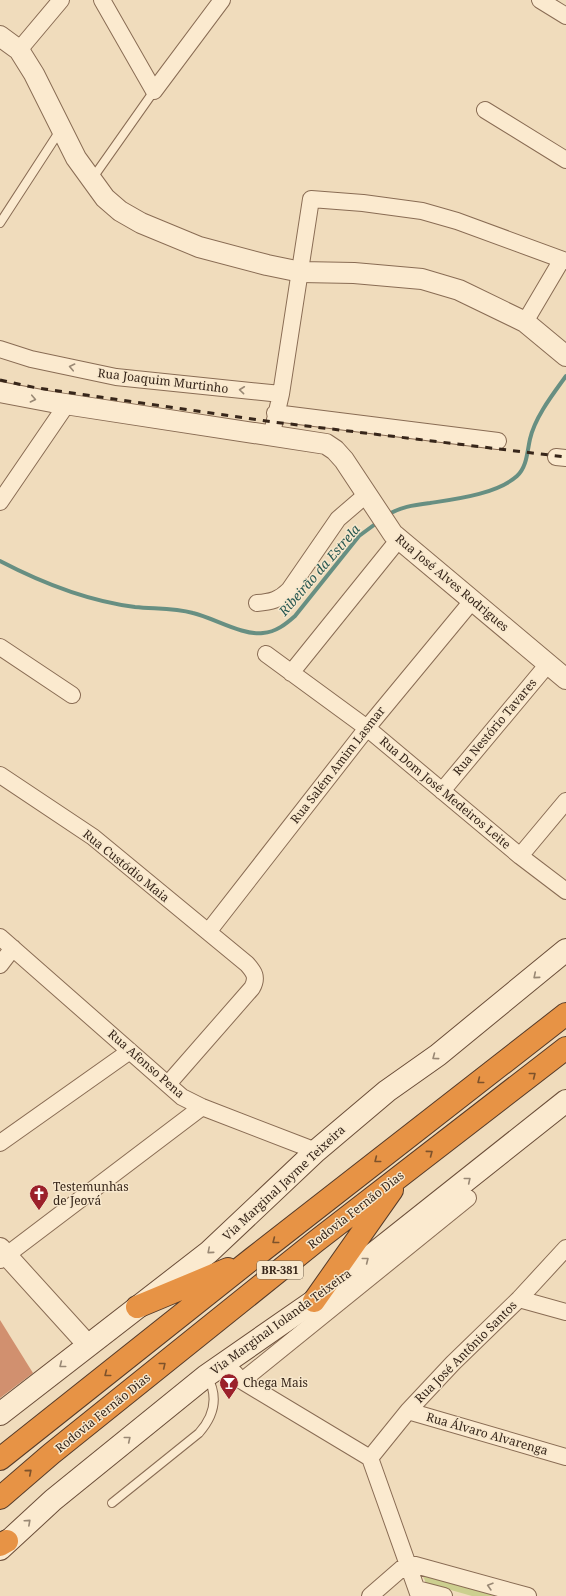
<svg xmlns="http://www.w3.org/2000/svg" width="566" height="1596" viewBox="0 0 566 1596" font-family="'Noto Serif',serif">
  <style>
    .green { fill: #cccf8f }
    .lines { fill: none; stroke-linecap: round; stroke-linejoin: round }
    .stream { stroke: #678f82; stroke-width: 4 }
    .building { fill: #d1906f }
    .service-casing { stroke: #896c54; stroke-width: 10 }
    .minor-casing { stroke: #896c54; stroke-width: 18 }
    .tertiary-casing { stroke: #896c54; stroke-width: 22 }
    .secondary-casing { stroke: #6a4d38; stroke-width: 24 }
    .motorway-casing { stroke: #563b29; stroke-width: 24 }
    .service { stroke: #fbeacf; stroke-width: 8 }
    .minor { stroke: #fbeacf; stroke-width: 16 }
    .tertiary { stroke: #fbeacf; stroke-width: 20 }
    .secondary { stroke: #fbeacf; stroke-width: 22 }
    .motorway { stroke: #e79345; stroke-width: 22 }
    .rail { stroke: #37261a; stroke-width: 3; stroke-dasharray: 7 7; stroke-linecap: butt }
    .oneway { stroke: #998874 }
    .oneway2 { stroke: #7d522b }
    .labels { text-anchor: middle; stroke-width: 3; stroke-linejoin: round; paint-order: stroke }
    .shield { fill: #f7e7cc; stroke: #71604f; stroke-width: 1 }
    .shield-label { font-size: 11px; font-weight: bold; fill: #37261a }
    .street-label { font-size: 12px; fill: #37261a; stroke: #f7e7cc }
    .poi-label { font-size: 12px; fill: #37261a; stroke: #f7e7cc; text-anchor: start }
    .water-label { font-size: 13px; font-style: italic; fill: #285851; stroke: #f7e7cc }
  </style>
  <rect width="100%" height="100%" fill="#f0dcbc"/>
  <path class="green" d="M422,1574L505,1596H472L426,1583Z"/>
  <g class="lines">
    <path class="stream" d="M386,516C399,507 414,505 430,503C456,499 497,494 517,476C527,467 527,452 530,439C535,417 553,394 566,376
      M0,561C42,583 88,601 135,607C155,609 174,608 193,613C214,618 243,636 263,633C276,632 286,624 295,616L359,536L378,522"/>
  </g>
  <path class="building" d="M0,1320L33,1373L0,1398Z"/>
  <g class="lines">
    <defs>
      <path id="service" d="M92,179L154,91
        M0,223L61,129
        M112,1503L199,1433C214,1416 219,1397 207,1376"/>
      <path id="minor" d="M102,0L154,91L222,0
        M540,0L566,16
        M19,50L61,0
        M485,110L566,160
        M525,322L561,261
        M0,349L31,359L116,377L281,394
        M275,413L498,441
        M271,437L281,394L311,199L363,203L422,211L457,221L566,261
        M556,457L566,458
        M0,502L67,404
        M257,603C271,602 279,600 289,590L338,519L367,494
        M0,647L72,695
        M266,654L367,728L520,856L566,891
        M291,673L399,539
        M0,775L93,837L247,964C254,972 258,977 252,988L168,1084
        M442,791L548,664
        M520,856L566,801
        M208,932L367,728L472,601
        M0,937L182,1097L202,1107L316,1151
        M0,965L13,948
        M0,1143L130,1051
        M0,1260L202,1107
        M519,1299L566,1312
        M225,1363L242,1381L370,1458L419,1596
        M242,1381L468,1198
        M408,1411L566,1457
        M370,1458L408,1411L453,1363L519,1299L566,1248
        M417,1589L444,1596
        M370,1596L408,1563L528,1596"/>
      <path id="tertiary" d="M0,36L19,50L34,74L76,158L105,198L120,211L141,223L199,247L267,265L301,272L354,273L422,279L459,290L525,322L566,356
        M0,392L52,402L326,444L335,450L344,460L393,534L566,679
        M0,1248L88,1345"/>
      <path id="secondary" d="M0,1414L209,1252L316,1151L387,1091L438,1055L566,950
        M0,1549L53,1500L206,1376L314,1301L566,1101"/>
      <path id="motorway" d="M314,1301L392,1190
        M137,1307L228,1269
        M0,1459L253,1258L566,1014
        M0,1498L51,1454L315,1242L566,1048
        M0,1545L7,1541"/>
    </defs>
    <use href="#service" class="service-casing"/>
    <use href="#minor" class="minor-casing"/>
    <use href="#tertiary" class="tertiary-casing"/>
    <use href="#secondary" class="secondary-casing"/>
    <use href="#motorway" class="motorway-casing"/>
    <use href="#service" class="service"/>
    <use href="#minor" class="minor"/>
    <use href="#tertiary" class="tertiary"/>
    <use href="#secondary" class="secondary"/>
    <use href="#motorway" class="motorway"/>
    <path class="rail" d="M0,380L37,388L273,422L566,457"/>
  </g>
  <defs><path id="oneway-chevron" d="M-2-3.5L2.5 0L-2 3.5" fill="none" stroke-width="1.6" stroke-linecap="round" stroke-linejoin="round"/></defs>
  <g class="oneway">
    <use href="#oneway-chevron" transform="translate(72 367) rotate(-168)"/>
    <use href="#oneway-chevron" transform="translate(242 390) rotate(-174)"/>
    <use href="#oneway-chevron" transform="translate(33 399) rotate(12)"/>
    <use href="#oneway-chevron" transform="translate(536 976) rotate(140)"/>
    <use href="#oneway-chevron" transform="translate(435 1057) rotate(143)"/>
    <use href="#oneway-chevron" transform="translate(468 1180) rotate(-39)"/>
    <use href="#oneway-chevron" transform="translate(210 1251) rotate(139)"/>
    <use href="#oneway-chevron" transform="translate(366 1260) rotate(-38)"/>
    <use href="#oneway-chevron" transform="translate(62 1365) rotate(142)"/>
    <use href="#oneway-chevron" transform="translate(128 1439) rotate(-39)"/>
    <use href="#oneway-chevron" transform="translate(28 1522) rotate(-42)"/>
    <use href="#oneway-chevron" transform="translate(490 1586) rotate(-164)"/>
  </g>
  <g class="oneway2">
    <use href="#oneway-chevron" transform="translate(533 1075) rotate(-38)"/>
    <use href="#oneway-chevron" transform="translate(480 1081) rotate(142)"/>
    <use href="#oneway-chevron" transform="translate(430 1153) rotate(-37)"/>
    <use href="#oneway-chevron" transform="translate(377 1160) rotate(142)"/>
    <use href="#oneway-chevron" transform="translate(275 1241) rotate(142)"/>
    <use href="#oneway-chevron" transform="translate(163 1365) rotate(-39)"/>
    <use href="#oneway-chevron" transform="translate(107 1374) rotate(142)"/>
    <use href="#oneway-chevron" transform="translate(29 1472) rotate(-40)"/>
  </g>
  <defs>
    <symbol id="church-pin" viewBox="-11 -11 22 30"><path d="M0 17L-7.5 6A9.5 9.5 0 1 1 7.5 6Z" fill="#9b212b" stroke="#f7e7cc"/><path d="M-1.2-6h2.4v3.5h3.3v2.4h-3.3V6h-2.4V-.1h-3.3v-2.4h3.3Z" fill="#fff"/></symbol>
    <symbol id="bar-pin" viewBox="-11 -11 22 30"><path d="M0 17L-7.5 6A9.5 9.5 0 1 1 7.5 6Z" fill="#9b212b" stroke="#f7e7cc"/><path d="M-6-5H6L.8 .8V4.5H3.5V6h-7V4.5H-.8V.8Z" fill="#fff"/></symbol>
  </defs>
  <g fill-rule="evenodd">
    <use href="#church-pin" x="28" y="1183" width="22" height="30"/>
    <use href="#bar-pin" x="218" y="1372" width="22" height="30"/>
  </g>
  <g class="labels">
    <rect class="shield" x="257" y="1261" width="46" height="18" rx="3"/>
    <g class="shield-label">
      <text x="280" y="1274">BR-381</text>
    </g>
    <g class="street-label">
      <text transform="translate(163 381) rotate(7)" y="4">Rua Joaquim Murtinho</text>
      <text transform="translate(452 583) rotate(40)" y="4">Rua José Alves Rodrigues</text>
      <text transform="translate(495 727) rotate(-50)" y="4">Rua Nestório Tavares</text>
      <text transform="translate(338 765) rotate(-52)" y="4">Rua Salém Amim Lasmar</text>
      <text transform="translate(445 793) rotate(40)" y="4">Rua Dom José Medeiros Leite</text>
      <text transform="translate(126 866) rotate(39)" y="4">Rua Custódio Maia</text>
      <text transform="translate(146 1064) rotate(41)" y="4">Rua Afonso Pena</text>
      <text transform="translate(284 1183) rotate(-43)" y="4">Via Marginal Jayme Teixeira</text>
      <text transform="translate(356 1210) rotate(-38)" y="4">Rodovia Fernão Dias</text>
      <text transform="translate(281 1322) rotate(-36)" y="4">Via Marginal Iolanda Teixeira</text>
      <text transform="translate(466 1352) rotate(-45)" y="4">Rua José Antônio Santos</text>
      <text transform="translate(103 1413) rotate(-39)" y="4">Rodovia Fernão Dias</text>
      <text transform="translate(487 1434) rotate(16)" y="4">Rua Álvaro Alvarenga</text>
    </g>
    <g class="poi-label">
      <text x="53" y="1191">Testemunhas<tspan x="53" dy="14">de Jeová</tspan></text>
      <text x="243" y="1387">Chega Mais</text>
    </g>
    <g class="water-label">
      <text transform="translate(319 570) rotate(-49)" y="5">Ribeirão da Estrela</text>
    </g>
  </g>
</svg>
